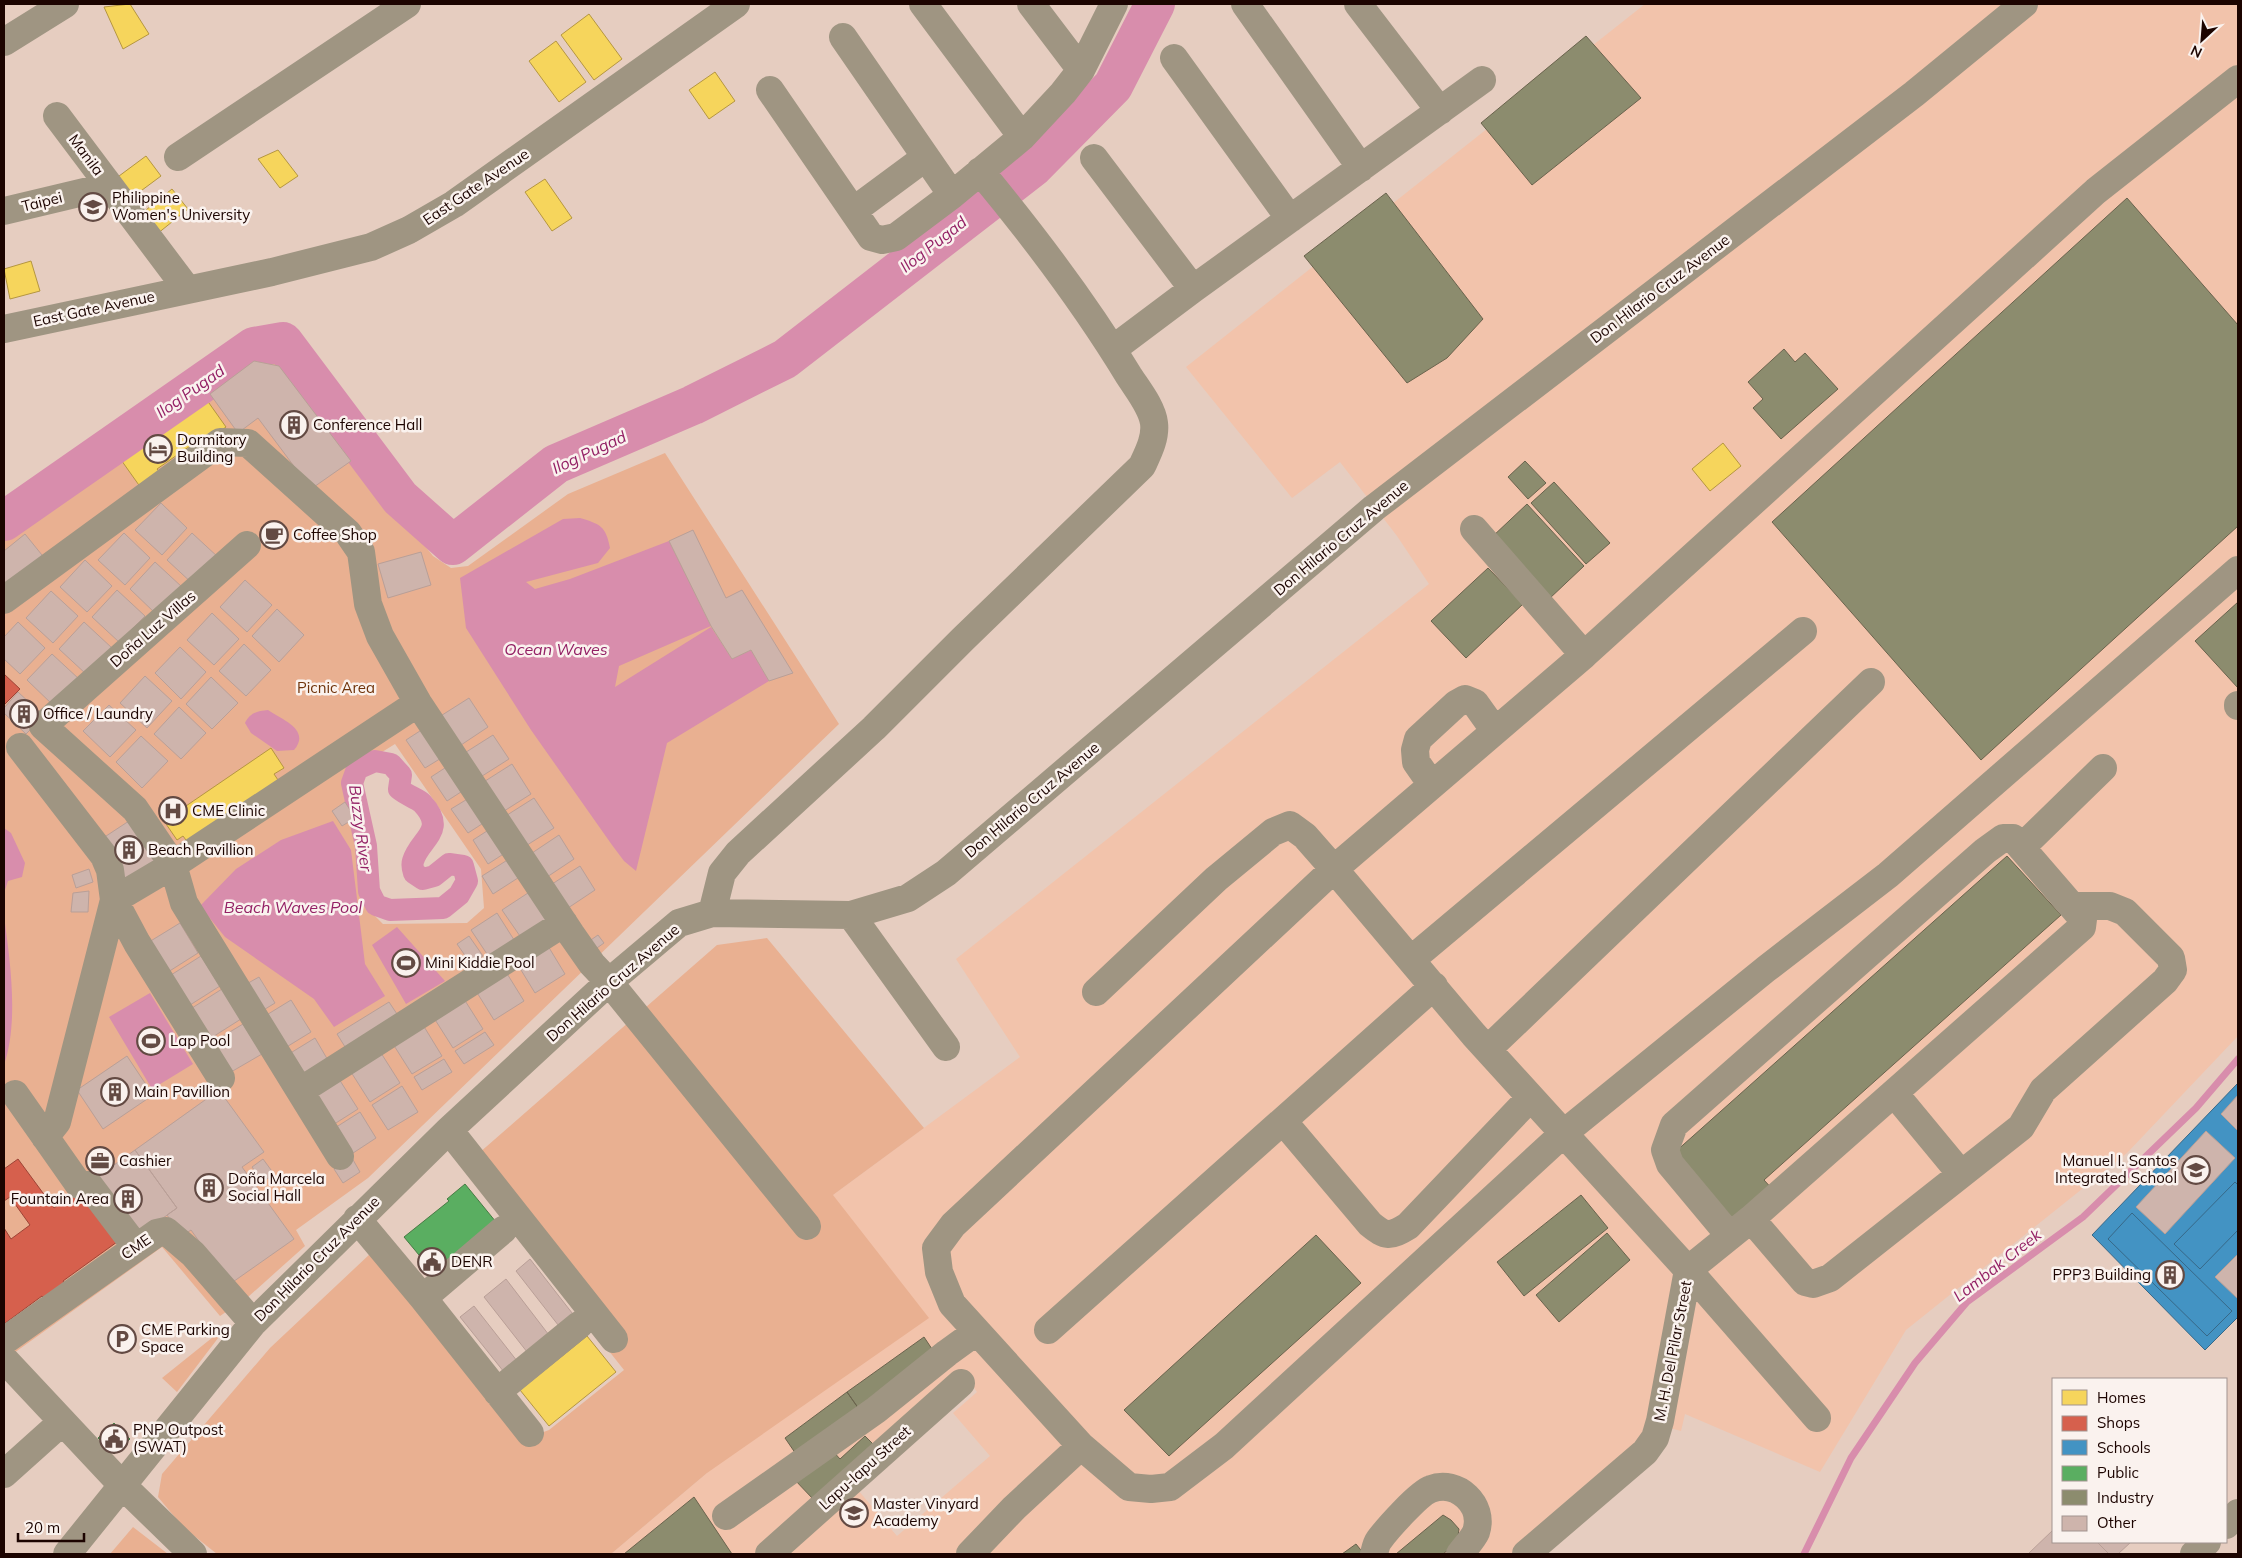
<svg xmlns="http://www.w3.org/2000/svg" width="2242" height="1558" viewBox="0 0 2242 1558" font-family="Mulish,sans-serif">
  <style>
    .built { fill: #f2c3ab }
    .green { fill: #e9b091; fill-rule: evenodd }
    .water { fill: #d88dac }
    .homes { fill: #f6d55c; stroke: #b59640 }
    .shops { fill: #d6604d; stroke: #9e4436 }
    .schools { fill: #4393c3; stroke: #376888 }
    .public { fill: #5aae61; stroke: #477b44 }
    .industry { fill: #8c8c6e; stroke: #6a634d }
    .lines { fill: none; stroke-linecap: round; stroke-linejoin: round }
    .stream { stroke: #d88dac; stroke-width: 7 }
    .canal { stroke: #d88dac; stroke-width: 22 }
    .river { stroke: #d88dac; stroke-width: 40 }
    .building { fill: #ceb4ac; stroke: #b99f97 }
    .minor { stroke: #9f9582; stroke-width: 28 }
    .labels { text-anchor: middle; stroke-width: 5; stroke-linejoin: round; paint-order: stroke }
    .street-label { font-size: 15px; fill: #1c0400; stroke: #faf2ee }
    .poi-label { font-size: 15px; fill: #1c0400; stroke: #faf2ee; text-anchor: start }
    .park-label { font-size: 15px; fill: #6f330a; stroke: #faf2ee }
    .water-label { font-size: 16px; font-style: italic; fill: #932065; stroke: #faf2ee }
  </style>
  <rect width="100%" height="100%" fill="#e6cdc0"/>
  <path class="built" d="M1645,4H2238V1036L2127,1153L1906,1330L1820,1472L1685,1414L1681,1431L1647,1422L1638,1449L1515,1554H783L858,1490L897,1536L990,1456L953,1413L977,1392L961,1369L756,1554H611L707,1473L833,1195L1020,1057L956,959L1429,584L1397,536L1340,462L1292,498L1186,367Z"/>
  <path class="green" d="M253,357L279,363L433,556L451,568L468,566L568,494L665,453L839,724L368,1178L296,1230L305,1246L248,1297L220,1316L162,1247L14,1353L4,1343V536ZM395,744L481,869L484,908L467,923L383,924L371,912L365,846L345,775Z
    M767,938L924,1128L833,1195L929,1318L707,1473L611,1554H217L183,1527L158,1497L162,1474L270,1348L371,1253L522,1440L549,1430L624,1370L463,1167L717,945Z
    M228,1325L177,1392L162,1378Z
    M133,1527L168,1554H110Z"/>
  <path class="water" d="M580,518C600,524 606,526 610,548L598,563L526,582L535,589L570,579L669,541L711,626L619,666L615,687L711,627L732,659L751,650L769,681L667,743L636,871L624,861L612,845L531,730L466,628L460,578L563,519Z
    M268,710C283,720 311,730 294,750L277,751L251,733L245,723C250,713 257,711 268,710Z
    M333,821L351,850L365,964L385,996L334,1027L314,999L225,937L200,906L236,869L281,840Z
    M4,828L11,833L25,863L22,877L8,881L4,893Z
    M4,916C10,961 19,1021 4,1065Z
    M397,927L445,981L406,1004L372,945Z
    M150,993L193,1064L152,1089L109,1017Z"/>
  <path class="homes" d="M130,4L149,34L123,49L104,7Z
    M589,14L622,59L594,80L561,35Z
    M556,41L586,82L559,102L529,61Z
    M715,72L735,101L709,119L689,90Z
    M278,150L298,176L280,188L258,159Z
    M146,156L161,176L130,199L115,179Z
    M545,179L572,218L552,231L525,192Z
    M172,189L188,209L157,234L141,214Z
    M31,261L40,291L10,299L4,269Z
    M204,396L226,427L206,441L203,437L157,469L161,474L141,488L119,457Z
    M1723,443L1741,466L1710,491L1692,469Z
    M271,748L284,768L274,774L280,783L189,844L183,836L177,840L164,821Z
    M587,1336L616,1372L549,1426L520,1390Z"/>
  <path class="shops" d="M4,674L20,689L4,705Z
    M18,1159L54,1208L79,1190L117,1242L63,1281L69,1290L49,1305L42,1296L4,1324V1228L11,1239L30,1225L10,1197L4,1201V1169Z"/>
  <path class="schools" d="M2238,1083V1317L2205,1350L2092,1235Z
    M2235,1182L2238,1185V1230L2200,1269L2174,1244Z
    M2132,1213L2232,1311L2207,1336L2108,1239Z"/>
  <path class="public" d="M465,1184L496,1222L434,1273L404,1237L449,1201L447,1199Z
    M114,1423L130,1439L114,1454L98,1438Z"/>
  <path class="industry" d="M1586,36L1641,98L1532,185L1481,123Z
    M1386,193L1483,319L1447,358L1407,383L1304,256Z
    M2127,198L2238,325V526L1981,760L1772,522Z
    M1784,349L1795,362L1805,353L1838,389L1781,439L1753,408L1763,399L1748,382Z
    M1525,461L1546,483L1528,499L1508,477Z
    M1554,482L1610,543L1586,564L1531,503Z
    M1527,504L1584,566L1549,599L1492,537Z
    M1488,568L1523,604L1466,658L1431,621Z
    M2238,602V688L2195,641Z
    M2007,856L2061,915L1764,1180L1775,1192L1739,1225L1674,1153Z
    M1581,1195L1608,1228L1524,1296L1497,1262Z
    M1607,1233L1630,1260L1559,1322L1536,1295Z
    M1316,1235L1361,1283L1169,1456L1124,1410Z
    M924,1337L938,1358L861,1412L847,1392Z
    M847,1392L861,1412L798,1457L785,1438Z
    M865,1436L873,1444L813,1499L794,1479L831,1449L840,1459Z
    M694,1497L732,1554H624Z
    M1443,1515L1451,1520L1459,1529L1457,1543L1443,1554H1396Z
    M1356,1544L1364,1554H1342Z"/>
  <g class="lines">
    <path class="stream" d="M1804,1554L1851,1458L1915,1363L1967,1302L2083,1217L2196,1108L2238,1059"/>
    <path class="canal" d="M375,761L391,764L401,775L399,789C406,795 418,799 422,803C448,831 420,838 413,861C412,864 413,870 414,873L423,879L434,876L449,864L463,866L467,881L459,895L443,908L390,910L376,905L369,891L366,846L352,783L357,769Z"/>
    <path class="river" d="M4,521L254,347L283,342L400,498L453,545L556,464L693,405L785,359L1033,167L1113,86L1155,4"/>
  </g>
  <path class="building" d="M254,361L279,366L351,461L311,489L258,418L238,433L210,394Z
    M161,503L187,528L162,555L135,530Z
    M693,530L726,598L742,590L793,673L769,681L751,650L732,659L711,626L669,541Z
    M124,533L150,558L125,585L98,560Z
    M192,533L219,558L194,585L167,560Z
    M25,534L46,560L10,589L4,581V551Z
    M421,552L431,585L388,598L378,564Z
    M85,560L112,586L87,612L60,587Z
    M155,562L182,587L156,614L130,589Z
    M245,580L272,605L247,632L220,607Z
    M117,590L145,616L119,642L92,617Z
    M51,591L78,616L53,643L26,618Z
    M277,609L304,635L279,662L252,636Z
    M212,613L239,639L214,665L187,640Z
    M18,622L45,648L20,674L4,659V637Z
    M84,622L112,648L86,674L59,649Z
    M244,644L271,670L246,696L219,671Z
    M180,647L206,672L181,699L155,673Z
    M52,654L79,679L54,706L27,680Z
    M145,676L172,701L147,728L120,703Z
    M211,677L238,703L212,729L186,704Z
    M18,692L44,716L26,734L4,713V708Z
    M469,698L488,727L458,747L439,717Z
    M109,705L136,730L110,757L83,731Z
    M179,707L206,733L181,759L154,734Z
    M423,729L443,757L425,768L406,740Z
    M493,735L509,759L479,778L463,754Z
    M141,736L168,761L142,788L116,762Z
    M512,764L531,794L501,813L482,783Z
    M448,766L464,790L447,801L431,777Z
    M469,798L485,822L468,833L451,809Z
    M534,798L554,828L524,847L504,817Z
    M345,802L355,818L342,826L332,811Z
    M132,819L159,860L127,881L100,840Z
    M490,829L505,853L488,864L473,840Z
    M559,835L574,859L544,879L529,855Z
    M509,859L521,876L493,894L482,876Z
    M580,866L595,890L565,910L549,886Z
    M89,869L93,882L76,888L72,875Z
    M89,891L88,912H71L73,893Z
    M531,891L550,921L522,939L502,910Z
    M497,913L516,943L491,960L471,930Z
    M180,923L198,953L168,972L149,942Z
    M598,935L604,943L594,950L588,942Z
    M469,936L483,956L471,964L457,944Z
    M548,946L565,974L535,993L518,965Z
    M201,956L220,986L190,1005L171,975Z
    M506,972L524,1001L494,1020L476,991Z
    M259,977L275,1003L257,1014L241,987Z
    M222,989L241,1019L211,1038L192,1008Z
    M464,999L483,1029L453,1048L434,1018Z
    M291,1000L311,1032L280,1051L260,1019Z
    M389,1002L399,1017L347,1050L337,1034Z
    M243,1024L262,1054L231,1072L213,1042Z
    M423,1025L442,1056L412,1074L393,1044Z
    M485,1032L494,1045L464,1064L455,1051Z
    M315,1038L329,1062L298,1081L284,1057Z
    M381,1053L400,1083L370,1102L351,1072Z
    M127,1056L153,1095L103,1129L77,1090Z
    M444,1059L452,1072L422,1090L414,1077Z
    M339,1079L358,1109L328,1128L309,1098Z
    M402,1086L418,1112L388,1130L372,1105Z
    M219,1090L264,1152L242,1167L294,1239L230,1284L191,1230L182,1236L167,1215L177,1208L135,1150Z
    M2238,1095V1131L2221,1114Z
    M360,1112L376,1138L347,1157L330,1131Z
    M2206,1131L2235,1158L2165,1234L2136,1207Z
    M135,1150L177,1208L121,1248L79,1190Z
    M352,1158L360,1172L343,1183L334,1169Z
    M263,1159L274,1174L263,1182L252,1167Z
    M2238,1254V1299L2215,1277Z
    M530,1259L576,1318L562,1330L516,1271Z
    M506,1279L552,1339L531,1357L484,1297Z
    M474,1306L521,1366L508,1377L460,1317Z
    M2053,1530V1542H2097L2109,1554H2028Z
    M2097,1542H2131L2118,1554H2109Z"/>
  <g class="lines">
    <path class="minor" d="M923,4L1022,137
      M1031,4L1081,70
      M1245,4L1361,168
      M1358,4L1440,111
      M843,37L952,195
      M4,42L65,4
      M1174,58L1290,219
      M2238,79L2096,191L1584,655L1334,869L953,1225L936,1248L939,1272L952,1304L1081,1446L1129,1487L1151,1489L1170,1487L1224,1446L1564,1133L1766,969L1888,875L2238,570
      M770,90L871,237L882,240L896,237L952,195L1022,137L1063,93L1081,70L1114,4
      M57,116L187,289
      M178,157L407,4
      M1094,158L1193,289
      M4,211L109,186
      M853,211L926,157
      M4,329L272,272L371,247L409,230L454,204L736,4
      M1113,349L1193,289L1482,80
      M1474,529L1584,655
      M4,600L220,442L248,443L348,533L361,552L368,604L380,636L418,703L571,934L592,964L609,982L807,1226
      M2238,706V705
      M20,747L104,856L110,870L114,900L57,1122L45,1137
      M1432,785L1416,762L1415,750L1418,739L1456,704L1465,699L1475,703L1495,731
      M2022,847L2103,768
      M712,913L722,873L738,853L874,728L963,639L1142,466C1148,453 1156,438 1154,423C1152,407 1138,390 1129,376C1086,305 1033,235 980,171
      M851,915L946,1047
      M1412,959L1803,631
      M1096,992L1216,879L1273,832L1290,825L1305,836L1334,869L1474,1035L1688,1270L1817,1418
      M1488,1049L1871,682
      M221,1078L137,943L114,900L173,865L135,809L43,726L247,545
      M300,1091L564,923
      M1894,1093L1961,1174
      M15,1094L79,1185H89L136,1247
      M1283,1121L1370,1224C1386,1237 1390,1237 1408,1226L1530,1098
      M449,1130L614,1339
      M340,1156L184,903L173,865L418,703
      M357,1219L423,1298L530,1433
      M1751,1219L1805,1282L1813,1284L1830,1278L2021,1127L2043,1090L2165,981L2173,970L2171,958L2125,912L2110,906H2074
      M1688,1270L1751,1219L2082,927L2083,919L2013,838H2003L1985,851L1674,1125L1665,1150L1670,1164L1730,1236
      M423,1298L503,1230
      M1048,1330L1434,986
      M4,1341L157,1233L166,1231L193,1254L253,1323
      M4,1359L123,1486L193,1554
      M497,1392L579,1325
      M4,1474L62,1422
      M726,1516L876,1410L947,1353L976,1332
      M2226,1525L2238,1513
      M67,1554L253,1323L449,1130L609,982L679,923L712,913L851,915L908,898L946,873L1374,508L1914,94L2024,4
      M769,1554L961,1383
      M970,1554L1014,1508L1081,1446
      M1374,1554C1375,1550 1376,1544 1379,1540C1387,1529 1419,1493 1431,1489C1457,1479 1485,1505 1476,1532C1473,1539 1465,1547 1460,1554
      M1526,1554L1645,1452L1655,1438L1660,1421L1688,1270
      M2194,1554L2207,1542"/>
  </g>
  <defs>
    <symbol id="university-ring" viewBox="-11 -11 22 22"><circle r="9.5" fill="#faf2ee" stroke="#634a43" stroke-width="1.5"/><path d="M0-5L7-2L0 1L-7-2ZM-4 1L0 2.5L4 1V4Q0 6-4 4Z" fill="#634a43"/></symbol>
    <symbol id="building-ring" viewBox="-11 -11 22 22"><circle r="9.5" fill="#faf2ee" stroke="#634a43" stroke-width="1.5"/><path d="M-4-6H4V6H1V3H-1V6H-4ZM-2.5-4.3h1.7v1.8h-1.7ZM.8-4.3h1.7v1.8H.8ZM-2.5-1h1.7V.8h-1.7ZM.8-1h1.7V.8H.8Z" fill="#634a43"/></symbol>
    <symbol id="hotel-ring" viewBox="-11 -11 22 22"><circle r="9.5" fill="#faf2ee" stroke="#634a43" stroke-width="1.5"/><path d="M-6-4.5h1.5V1H6V5H4.5V3h-9V5H-6ZM-4 0a1.8 1.8 0 1 1 3.6 0ZM.5 0V-2.5h3Q6-2.5 6 0Z" fill="#634a43"/></symbol>
    <symbol id="cafe-ring" viewBox="-11 -11 22 22"><circle r="9.5" fill="#faf2ee" stroke="#634a43" stroke-width="1.5"/><path d="M-5.5-4.5H6V0H3Q3 3.5 0 3.5H-2.5Q-5.5 3.5-5.5 0ZM3-3.2v2h1.7v-2ZM-6 4.5H4V6H-6Z" fill="#634a43"/></symbol>
    <symbol id="hospital-ring" viewBox="-11 -11 22 22"><circle r="9.5" fill="#faf2ee" stroke="#634a43" stroke-width="1.5"/><path d="M-5-5h3v3.5h4V-5h3V5h-3V1.5h-4V5h-3Z" fill="#634a43"/></symbol>
    <symbol id="stadium-ring" viewBox="-11 -11 22 22"><circle r="9.5" fill="#faf2ee" stroke="#634a43" stroke-width="1.5"/><path d="M0-5a6.5 5 0 1 0 0 10a6.5 5 0 1 0 0-10ZM-3.5-1.8h7v3.6h-7Z" fill="#634a43"/></symbol>
    <symbol id="office-ring" viewBox="-11 -11 22 22"><circle r="9.5" fill="#faf2ee" stroke="#634a43" stroke-width="1.5"/><path d="M-6-3h4V-5.5h4V-3h4V5H-6ZM-1-4.5V-3h2v-1.5ZM-6 0V1H6V0Z" fill="#634a43"/></symbol>
    <symbol id="school-ring" viewBox="-11 -11 22 22"><circle r="9.5" fill="#faf2ee" stroke="#634a43" stroke-width="1.5"/><path d="M0-5L7-2L0 1L-7-2ZM-4 1L0 2.5L4 1V4Q0 6-4 4Z" fill="#634a43"/></symbol>
    <symbol id="civic-ring" viewBox="-11 -11 22 22"><circle r="9.5" fill="#faf2ee" stroke="#634a43" stroke-width="1.5"/><path d="M-.6-6.5H3V-4.5H.6V-3L4-1V1h2V6H-6V1h2V-1L-.6-3ZM-1.2 2.5V6h2.4V2.5Z" fill="#634a43"/></symbol>
    <symbol id="parking-ring" viewBox="-11 -11 22 22"><circle r="9.5" fill="#faf2ee" stroke="#634a43" stroke-width="1.5"/><path d="M-3.5-5.5H1a3.5 3.5 0 0 1 0 7H-1V5.5H-3.5ZM-1-3.4V-.6H.8a1.4 1.4 0 0 0 0-2.8Z" fill="#634a43"/></symbol>
  </defs>
  <g fill-rule="evenodd">
    <use href="#university-ring" x="77" y="191" width="32" height="32"/>
    <use href="#building-ring" x="278" y="409" width="32" height="32"/>
    <use href="#hotel-ring" x="142" y="433" width="32" height="32"/>
    <use href="#cafe-ring" x="258" y="519" width="32" height="32"/>
    <use href="#building-ring" x="8" y="698" width="32" height="32"/>
    <use href="#hospital-ring" x="157" y="795" width="32" height="32"/>
    <use href="#building-ring" x="113" y="834" width="32" height="32"/>
    <use href="#stadium-ring" x="390" y="947" width="32" height="32"/>
    <use href="#stadium-ring" x="135" y="1025" width="32" height="32"/>
    <use href="#building-ring" x="99" y="1076" width="32" height="32"/>
    <use href="#office-ring" x="84" y="1145" width="32" height="32"/>
    <use href="#school-ring" x="2180" y="1154" width="32" height="32"/>
    <use href="#building-ring" x="193" y="1172" width="32" height="32"/>
    <use href="#building-ring" x="112" y="1183" width="32" height="32"/>
    <use href="#civic-ring" x="416" y="1246" width="32" height="32"/>
    <use href="#building-ring" x="2154" y="1259" width="32" height="32"/>
    <use href="#parking-ring" x="106" y="1323" width="32" height="32"/>
    <use href="#civic-ring" x="98" y="1423" width="32" height="32"/>
    <use href="#school-ring" x="838" y="1497" width="32" height="32"/>
  </g>
  <g class="labels">
    <g class="street-label">
      <text transform="translate(86 155) rotate(53)" y="5">Manila</text>
      <text transform="translate(476 187) rotate(-34)" y="5">East Gate Avenue</text>
      <text transform="translate(42 202) rotate(-14)" y="5">Taipei</text>
      <text transform="translate(1660 289) rotate(-37)" y="5">Don Hilario Cruz Avenue</text>
      <text transform="translate(94 309) rotate(-12)" y="5">East Gate Avenue</text>
      <text transform="translate(1341 538) rotate(-40)" y="5">Don Hilario Cruz Avenue</text>
      <text transform="translate(153 629) rotate(-41)" y="5">Doña Luz Villas</text>
      <text transform="translate(1032 800) rotate(-40)" y="5">Don Hilario Cruz Avenue</text>
      <text transform="translate(613 983) rotate(-41)" y="5">Don Hilario Cruz Avenue</text>
      <text transform="translate(136 1247) rotate(-35)" y="5">CME</text>
      <text transform="translate(317 1259) rotate(-45)" y="5">Don Hilario Cruz Avenue</text>
      <text transform="translate(1673 1351) rotate(-79)" y="5">M. H. Del Pilar Street</text>
      <text transform="translate(865 1468) rotate(-42)" y="5">Lapu-lapu Street</text>
    </g>
    <g class="poi-label">
      <text x="112" y="203">Philippine<tspan x="112" dy="17">Women's University</tspan></text>
      <text x="313" y="430">Conference Hall</text>
      <text x="177" y="445">Dormitory<tspan x="177" dy="17">Building</tspan></text>
      <text x="293" y="540">Coffee Shop</text>
      <text x="43" y="719">Office / Laundry</text>
      <text x="192" y="816">CME Clinic</text>
      <text x="148" y="855">Beach Pavillion</text>
      <text x="425" y="968">Mini Kiddie Pool</text>
      <text x="170" y="1046">Lap Pool</text>
      <text x="134" y="1097">Main Pavillion</text>
      <text x="119" y="1166">Cashier</text>
      <text x="2177" y="1166" text-anchor="end">Manuel I. Santos<tspan x="2177" dy="17">Integrated School</tspan></text>
      <text x="228" y="1184">Doña Marcela<tspan x="228" dy="17">Social Hall</tspan></text>
      <text x="109" y="1204" text-anchor="end">Fountain Area</text>
      <text x="451" y="1267">DENR</text>
      <text x="2151" y="1280" text-anchor="end">PPP3 Building</text>
      <text x="141" y="1335">CME Parking<tspan x="141" dy="17">Space</tspan></text>
      <text x="133" y="1435">PNP Outpost<tspan x="133" dy="17">(SWAT)</tspan></text>
      <text x="873" y="1509">Master Vinyard<tspan x="873" dy="17">Academy</tspan></text>
    </g>
    <g class="park-label">
      <text x="336" y="693">Picnic Area</text>
    </g>
    <g class="water-label">
      <text transform="translate(933 244) rotate(-38)" y="6">Ilog Pugad</text>
      <text transform="translate(190 391) rotate(-35)" y="6">Ilog Pugad</text>
      <text transform="translate(589 452) rotate(-25)" y="6">Ilog Pugad</text>
      <text x="556" y="655">Ocean Waves</text>
      <text transform="translate(361 828) rotate(82)" y="6">Buzzy River</text>
      <text x="293" y="913">Beach Waves Pool</text>
      <text transform="translate(1997 1265) rotate(-38)" y="6">Lambak Creek</text>
    </g>
  </g>
  <rect width="2242" height="1558" fill="none" stroke="#1c0400" stroke-width="10"/>
  <rect x="2052" y="1378" width="175" height="165" fill="#faf2ee" stroke="#a1938f"/>
  <rect x="2062" y="1390" width="25" height="15" fill="#f6d55c" stroke="#a1938f"/>
  <text x="2097" y="1403" font-size="15" fill="#1c0400">Homes</text>
  <rect x="2062" y="1416" width="25" height="15" fill="#d6604d" stroke="#a1938f"/>
  <text x="2097" y="1428" font-size="15" fill="#1c0400">Shops</text>
  <rect x="2062" y="1440" width="25" height="15" fill="#4393c3" stroke="#a1938f"/>
  <text x="2097" y="1453" font-size="15" fill="#1c0400">Schools</text>
  <rect x="2062" y="1466" width="25" height="15" fill="#5aae61" stroke="#a1938f"/>
  <text x="2097" y="1478" font-size="15" fill="#1c0400">Public</text>
  <rect x="2062" y="1490" width="25" height="15" fill="#8c8c6e" stroke="#a1938f"/>
  <text x="2097" y="1503" font-size="15" fill="#1c0400">Industry</text>
  <rect x="2062" y="1516" width="25" height="15" fill="#ceb4ac" stroke="#a1938f"/>
  <text x="2097" y="1528" font-size="15" fill="#1c0400">Other</text>
  <g transform="translate(2202 40) rotate(206)" stroke="#faf2ee" stroke-width="4" paint-order="stroke">
  <path d="M0-4L9 19L0 12L-9 19Z" fill="#1c0400"/>
  <text y="-8" font-size="14" font-weight="bold" text-anchor="middle" fill="#1c0400">N</text>
  </g>
  <path d="M18 1533v8h66v-8" fill="none" stroke="#1c0400" stroke-width="2.5"/>
  <text x="25" y="1533" font-size="15" fill="#1c0400" stroke="#faf2ee" stroke-width="4" paint-order="stroke">20 m</text>
</svg>
